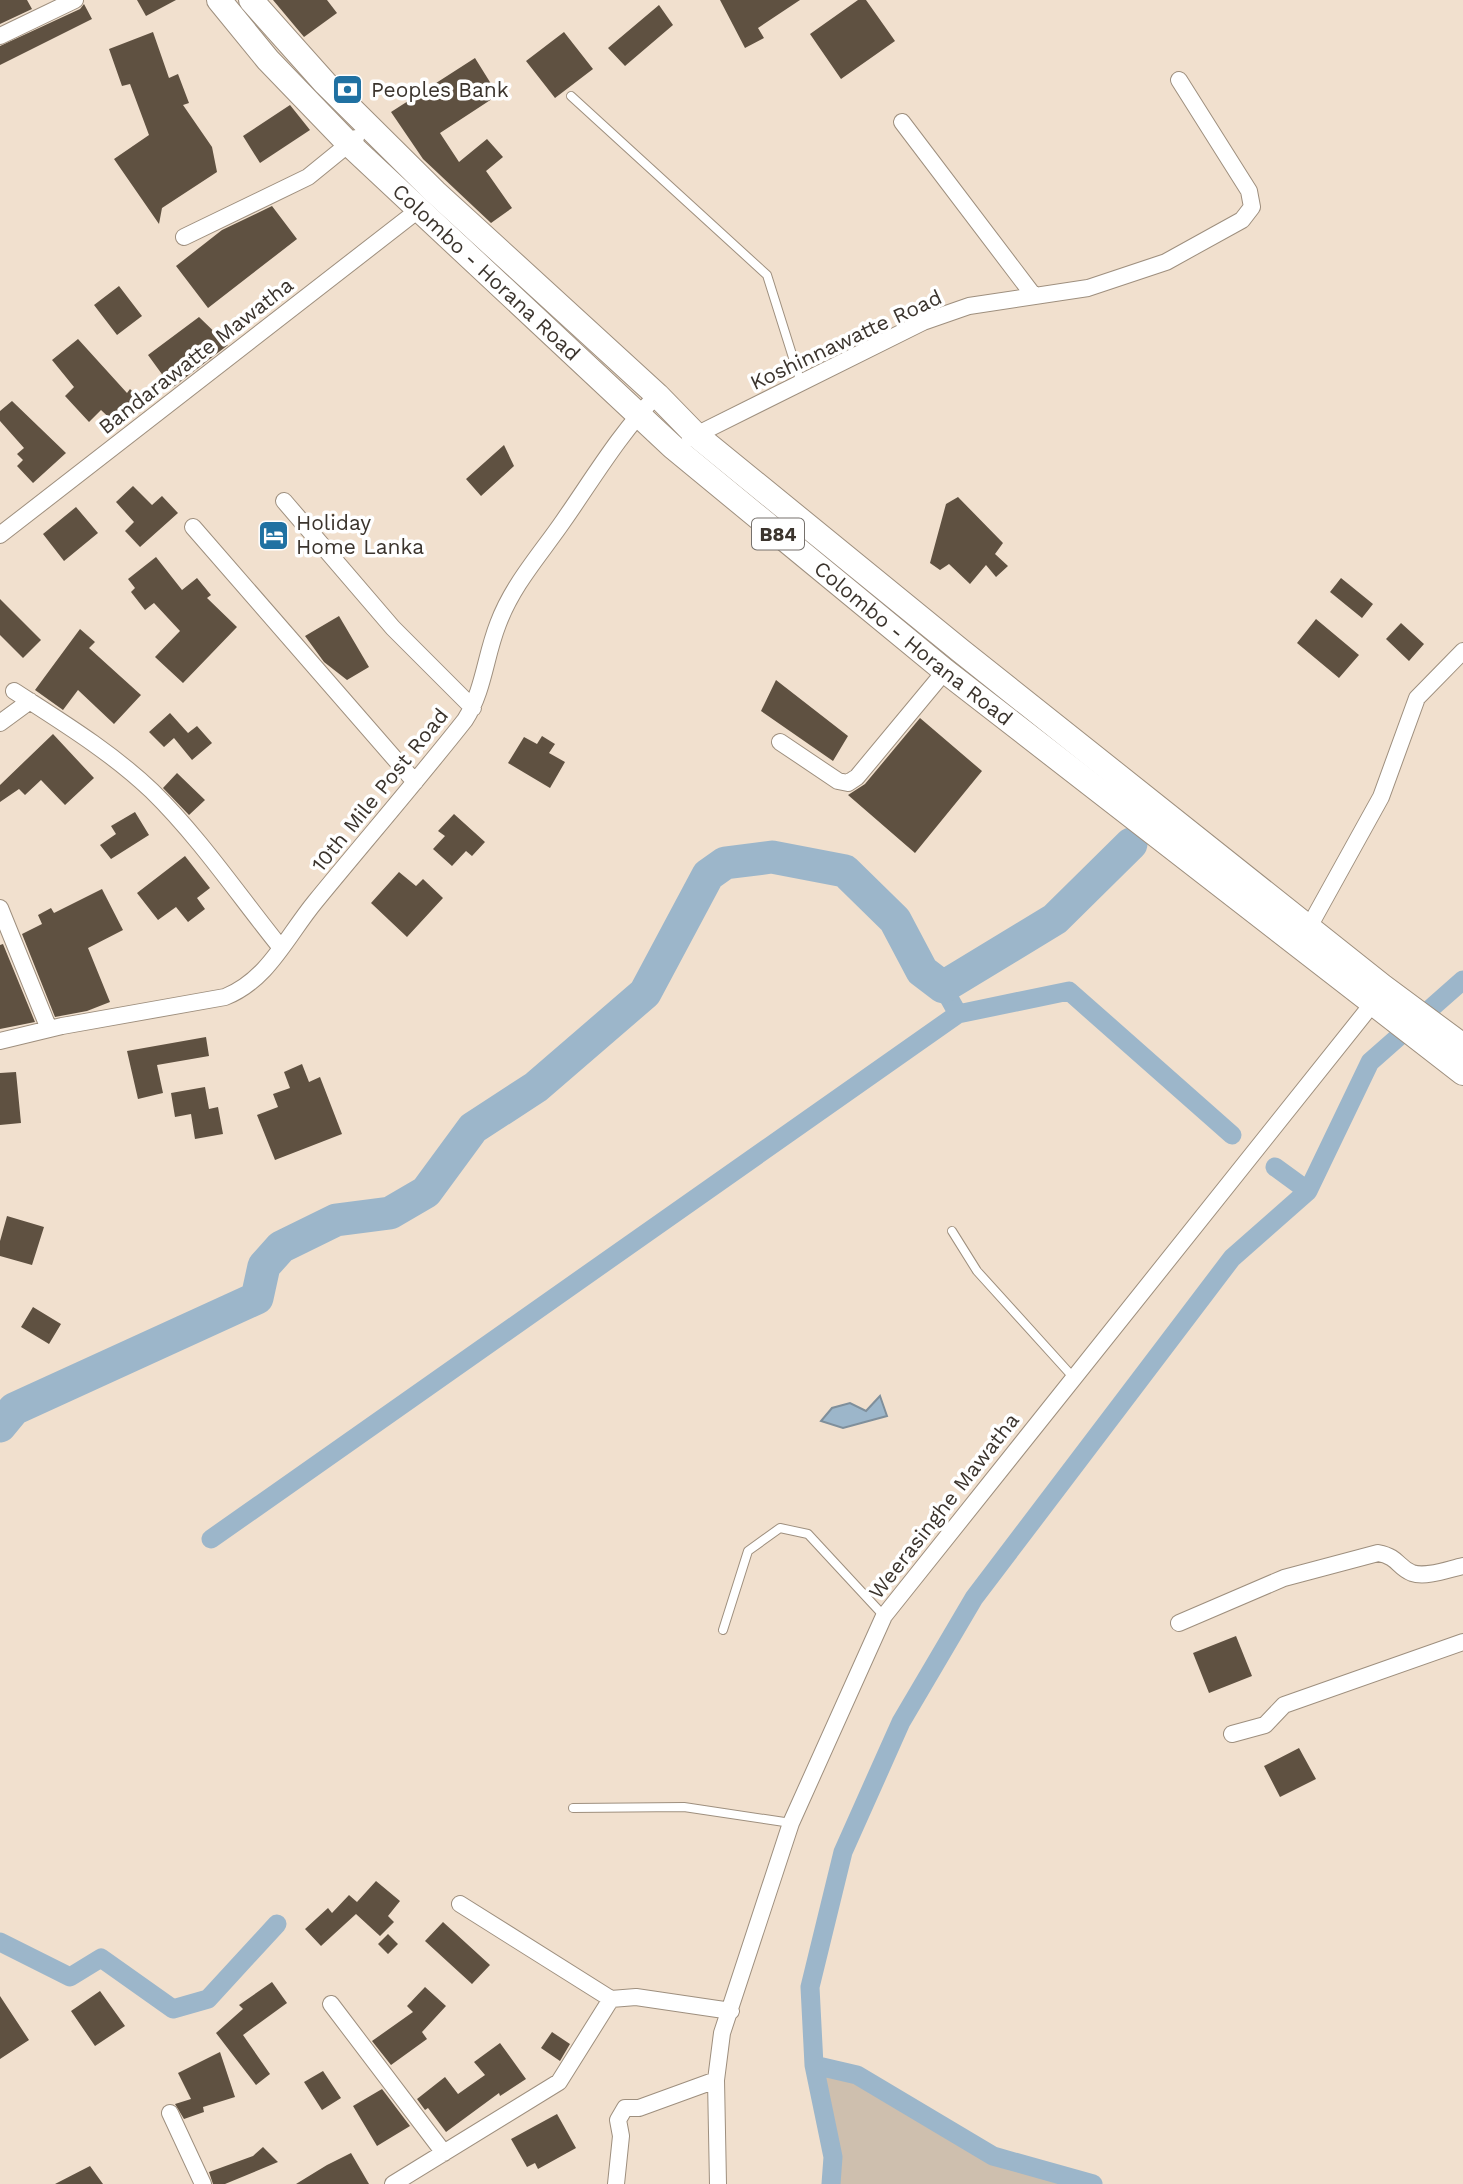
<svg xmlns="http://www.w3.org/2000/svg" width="1463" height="2184" viewBox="0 0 1463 2184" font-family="'Work Sans',sans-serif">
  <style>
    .green { fill: #cebfae }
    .water { fill: #9cb6ca; stroke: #7f8f9b; stroke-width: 2 }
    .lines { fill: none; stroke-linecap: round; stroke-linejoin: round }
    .canal { stroke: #9cb6ca; stroke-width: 19 }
    .river { stroke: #9cb6ca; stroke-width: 33 }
    .building { fill: #5f5141 }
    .service-casing { stroke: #9e8f7e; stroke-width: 10 }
    .minor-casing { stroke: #9e8f7e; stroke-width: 18 }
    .primary-casing { stroke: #9e8f7e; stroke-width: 26 }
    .service { stroke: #fff; stroke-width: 8 }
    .minor { stroke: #fff; stroke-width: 16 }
    .primary { stroke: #fff; stroke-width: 24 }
    .labels { text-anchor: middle; stroke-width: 7; stroke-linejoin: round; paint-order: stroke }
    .shield { fill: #fff; stroke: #76716c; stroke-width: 2 }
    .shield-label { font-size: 19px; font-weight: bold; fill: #3b342d }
    .poi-label { font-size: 21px; fill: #3b342d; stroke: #fff; text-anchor: start }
    .street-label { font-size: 21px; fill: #3b342d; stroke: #fff }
  </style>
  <rect width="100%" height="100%" fill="#f1e0ce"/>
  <path class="green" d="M821,2072L858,2083L989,2161L1069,2184H837L839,2160Z"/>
  <path class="water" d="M880,1396L887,1416L843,1428L821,1421L832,1408L850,1403L866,1411Z"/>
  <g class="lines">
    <path class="canal" d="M958,1014L1069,991L1232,1135
      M1275,1167L1308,1191
      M211,1539L958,1014L943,987
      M0,1942L70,1977L101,1958L173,2009L208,1999L277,1924
      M814,2065L857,2075L993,2156L1093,2184
      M831,2184L833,2157L814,2065L810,1987L843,1852L901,1722L974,1598L1232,1258L1308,1191L1370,1062L1463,980"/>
    <path class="river" d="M0,1426L14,1409L257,1298L264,1266L281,1247L336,1220L390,1213L426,1192L473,1128L536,1087L645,993L708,875L725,863L772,857L845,871L895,920L922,971L943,987L1055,919L1131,844"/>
  </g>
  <path class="building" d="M0,0H27L32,9L0,24Z
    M137,0H176L146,16Z
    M273,0H327L337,13L304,37Z
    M720,0H800L758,28L764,38L745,48Z
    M858,0H866L895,41L841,79L810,34Z
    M84,4L92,19L0,65V46L80,9Z
    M659,5L673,25L625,66L608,48Z
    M153,32L169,78L178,74L189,103L183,105L212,147L217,172L162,208L159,224L114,159L149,135L130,84L122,86L109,49Z
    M564,32L593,69L555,98L526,61Z
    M475,58L498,95L440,133L459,162L487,139L503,157L486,171L512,208L491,223L423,159L391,112Z
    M290,105L310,130L260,163L243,136Z
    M272,206L297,239L208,308L176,266L222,230Z
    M119,286L142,316L117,335L94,305Z
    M199,317L228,345L172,388L148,355Z
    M78,339L127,393L130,389L146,405L120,428L101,410L89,422L65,396L74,387L52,360Z
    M12,401L66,453L33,483L17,466L23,460L17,454L24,448L0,421V411Z
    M504,445L514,466L481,496L466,479Z
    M133,486L152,505L162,496L178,513L140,547L125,531L134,522L116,502Z
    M958,497L1003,543L995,554L1008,566L996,577L986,565L970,584L949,564L940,570L930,563L946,504Z
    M76,507L98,533L64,561L43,534Z
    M156,557L182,590L197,578L211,595L207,598L237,627L183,683L155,657L180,631L154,603L145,610L131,592L135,588L128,579Z
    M1341,578L1373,604L1362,618L1330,592Z
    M0,599L41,640L23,658L0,635Z
    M339,616L369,667L347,680L324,662L305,636Z
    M1316,619L1359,655L1339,678L1297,643Z
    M1401,623L1424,644L1409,661L1386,639Z
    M80,629L95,642L89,648L141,695L114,724L78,690L63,710L35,690Z
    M776,680L848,736L833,761L761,711Z
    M170,713L188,733L197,726L212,743L192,760L174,738L164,747L149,732Z
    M920,718L982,771L915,853L848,795L865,784Z
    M53,734L94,778L65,805L41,780L25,795L19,789L0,802V785Z
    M542,736L555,744L549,753L565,762L550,788L508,763L524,737L537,744Z
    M177,773L205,800L189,815L163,788Z
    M135,812L149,835L111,859L100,845L116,834L111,826Z
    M454,814L485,842L472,856L466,851L452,866L433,849L445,836L438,831Z
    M185,856L210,888L197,898L205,909L188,922L176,907L158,920L137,893Z
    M399,872L416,886L423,879L443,898L407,937L371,903Z
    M102,889L123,930L88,948L110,1002L87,1011L55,1017L22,934L42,924L38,915L51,908L54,913Z
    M3,944L35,1022L0,1029V945Z
    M206,1037L209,1056L157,1065L163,1093L138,1099L127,1051Z
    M302,1064L309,1082L320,1077L342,1134L275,1160L257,1115L278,1107L273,1094L290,1088L284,1072Z
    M16,1072L21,1123L0,1125V1073Z
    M205,1087L209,1109L218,1107L223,1134L195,1139L191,1114L175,1117L171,1093Z
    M7,1216L44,1227L32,1265L0,1256V1241Z
    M33,1307L61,1324L49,1344L21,1327Z
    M1236,1636L1252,1676L1209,1693L1193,1653Z
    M1299,1748L1316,1779L1280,1797L1264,1766Z
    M376,1881L400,1901L388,1916L394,1922L380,1936L356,1914L321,1946L305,1929L328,1908L332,1913L349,1895L357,1902Z
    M443,1922L490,1965L472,1984L425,1941Z
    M388,1934L398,1944L388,1954L378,1944Z
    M272,1982L287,2003L243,2035L270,2074L256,2085L216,2033L243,2009L239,2005Z
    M425,1987L446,2006L422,2032L427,2039L391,2065L372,2041L413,2012L407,2006Z
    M100,1991L125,2026L95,2046L71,2011Z
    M0,1996L29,2040L0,2059Z
    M552,2032L570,2044L560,2061L541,2048Z
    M500,2043L526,2079L500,2096L499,2093L446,2132L428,2108L425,2110L417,2099L445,2077L458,2094L485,2075L474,2062Z
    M220,2052L235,2097L203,2107L204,2112L184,2119L175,2104L191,2099L178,2073Z
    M323,2071L341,2098L322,2110L304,2082Z
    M382,2089L410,2126L377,2146L353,2106Z
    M557,2114L576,2148L538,2169L535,2163L527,2167L511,2139Z
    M263,2147L278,2162L225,2184H213L209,2172L253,2156Z
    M351,2153L369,2184H296L327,2165Z
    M90,2166L103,2184H55Z"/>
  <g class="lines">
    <defs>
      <path id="service" d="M571,96L767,275L801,383
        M952,1231L977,1271L1073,1377
        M723,1630L748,1551L780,1528L808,1534L884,1616
        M573,1808L684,1807L791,1823"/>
      <path id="minor" d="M0,36L75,0
        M902,122L1034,296
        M184,237L308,177L356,138
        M690,438L923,322L969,306L1088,288L1166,262L1242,220L1252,207L1249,191L1179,80
        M284,501L393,628L473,708
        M193,527L415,782
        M0,535L417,211
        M14,691C62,722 111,752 152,791C200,838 239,896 281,948
        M0,723L30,701
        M780,742L838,781L848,783L857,777L945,671
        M0,908L49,1029
        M1304,936L1381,797L1417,698L1463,651
        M0,1041L62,1026L225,997C268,980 287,936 315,902C365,841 416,782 465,720C484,690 485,657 498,624C513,584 540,555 564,520C594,477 620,433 657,395
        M1179,1623L1284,1578L1378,1553C1399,1557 1397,1567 1412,1573C1426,1578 1449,1569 1463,1566
        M1232,1734L1265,1725L1284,1705L1463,1642
        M460,1904L611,1999L636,1997L731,2011
        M331,2004L444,2153
        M170,2113L203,2184
        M393,2184L559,2082L611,1999
        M616,2184L621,2136L618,2120L625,2108H639L716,2080
        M718,2184L716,2080L722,2033L791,1823L884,1616L1377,998"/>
      <g id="primary">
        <path id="s1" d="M219,0L268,60L349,144L673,447L945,671L1463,1073"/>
        <path d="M251,0L325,83L435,192L657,395L696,435L961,651L1382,986L1463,1046"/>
      </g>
    </defs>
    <use href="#service" class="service-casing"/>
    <use href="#minor" class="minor-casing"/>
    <use href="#primary" class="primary-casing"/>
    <use href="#service" class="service"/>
    <use href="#minor" class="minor"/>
    <use href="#primary" class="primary"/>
  </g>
  <defs>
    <symbol id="bank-square" viewBox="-11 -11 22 22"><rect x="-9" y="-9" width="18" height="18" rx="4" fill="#2071a2" stroke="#fff"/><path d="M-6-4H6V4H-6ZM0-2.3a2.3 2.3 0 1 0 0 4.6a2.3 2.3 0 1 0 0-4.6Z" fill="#fff"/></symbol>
    <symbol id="hotel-square" viewBox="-11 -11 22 22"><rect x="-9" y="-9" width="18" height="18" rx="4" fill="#2071a2" stroke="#fff"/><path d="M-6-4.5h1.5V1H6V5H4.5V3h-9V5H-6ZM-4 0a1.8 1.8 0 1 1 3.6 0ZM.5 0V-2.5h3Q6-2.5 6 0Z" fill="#fff"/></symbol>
  </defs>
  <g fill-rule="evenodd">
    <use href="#bank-square" x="330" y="72" width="35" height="35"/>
    <use href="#hotel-square" x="256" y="518" width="35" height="35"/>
  </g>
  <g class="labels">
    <rect class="shield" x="752" y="518.5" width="52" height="31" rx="5"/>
    <g class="shield-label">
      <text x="778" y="541">B84</text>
    </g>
    <g class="poi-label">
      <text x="371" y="97">Peoples Bank</text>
      <text x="296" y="530">Holiday<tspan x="296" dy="24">Home Lanka</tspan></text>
    </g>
    <g class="street-label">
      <text dy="7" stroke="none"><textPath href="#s1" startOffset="382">Colombo - Horana Road</textPath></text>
      <text transform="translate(846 340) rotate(-25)" y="7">Koshinnawatte Road</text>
      <text transform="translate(196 356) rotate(-38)" y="7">Bandarawatte Mawatha</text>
      <text dy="7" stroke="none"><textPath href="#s1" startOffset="948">Colombo - Horana Road</textPath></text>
      <text transform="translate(380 790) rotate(-51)" y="7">10th Mile Post Road</text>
      <text transform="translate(944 1506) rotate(-52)" y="7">Weerasinghe Mawatha</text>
    </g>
  </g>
</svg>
